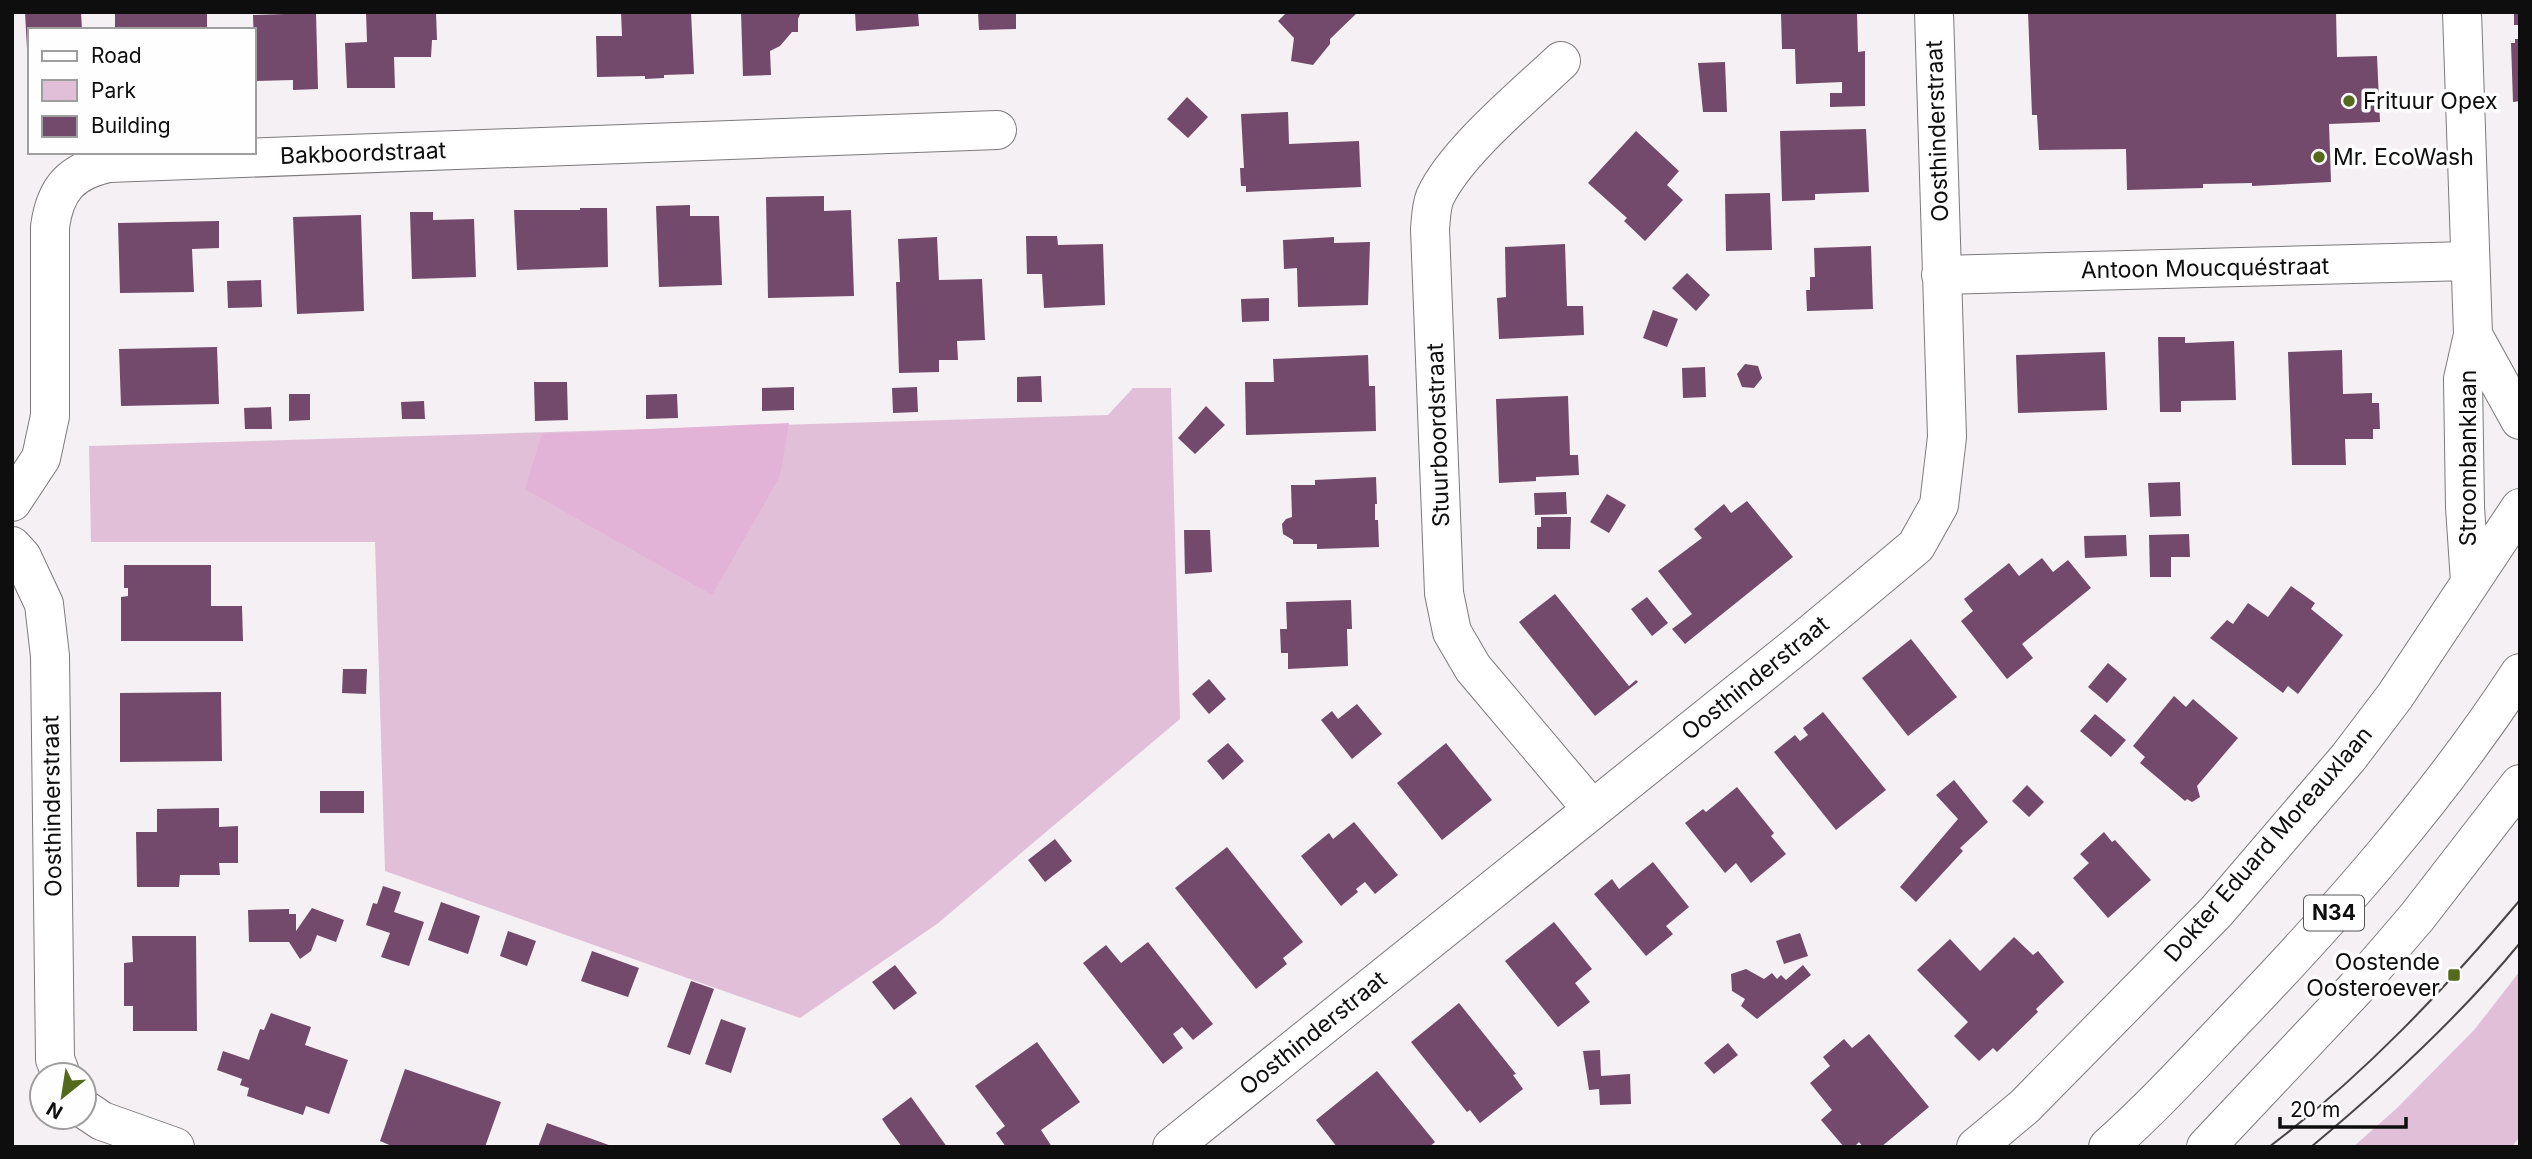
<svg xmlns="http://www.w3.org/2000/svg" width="2532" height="1159" viewBox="0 0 2532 1159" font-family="Inter,sans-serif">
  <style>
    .green { fill: #e2bfd9 }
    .forest { fill: #e2b2d7 }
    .building { fill: #734a6b }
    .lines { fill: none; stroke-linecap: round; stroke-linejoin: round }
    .street-casing { stroke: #7d7a7c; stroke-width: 40 }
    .primary-casing { stroke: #7d7a7c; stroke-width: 40 }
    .street { stroke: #fff; stroke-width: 38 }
    .primary { stroke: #fff; stroke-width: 38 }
    .tram { stroke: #474546; stroke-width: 2 }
    .poi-dot { fill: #536a1a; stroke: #fffeff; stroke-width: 2.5 }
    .labels { text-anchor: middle; stroke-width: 7; stroke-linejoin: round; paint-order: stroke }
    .shield { fill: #fffeff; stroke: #575656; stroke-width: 2 }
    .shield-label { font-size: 21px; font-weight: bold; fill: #0f0e0e }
    .poi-label { font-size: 23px; fill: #0f0e0e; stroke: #fffeff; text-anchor: start }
    .street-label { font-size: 23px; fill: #0f0e0e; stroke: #fffeff }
  </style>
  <rect width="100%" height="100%" fill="#f4f0f3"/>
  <path class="green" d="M1133,388H1171L1180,719L937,924L800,1018L385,871L375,542H91L89,446L1108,415Z
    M2520,971V1136L2512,1147H2353L2396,1109L2475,1029Z"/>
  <path class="forest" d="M789,423L780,476L712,595L525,489L542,434Z"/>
  <path class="building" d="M25,12H81L82,30H30V67H28Z
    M115,12H207V30H115Z
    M366,12H436L437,40H432L431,57H394L395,88H347L345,43L367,42Z
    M621,12H691L694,74L664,75V78L645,79V76L597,77L596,36H622Z
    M741,12H801L798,19V32H792L780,46L770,51L771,75L743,76Z
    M855,12H918L919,26L856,31Z
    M978,12H1016V29L979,30Z
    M1287,12H1358L1330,39V44L1313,65L1291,61L1294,38L1278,21Z
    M1857,12L1858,52L1865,51V106L1830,107V93H1842V82L1796,84L1795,49H1782L1781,14Z
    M2028,12H2336L2337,57L2377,56L2380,122L2329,124L2331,182L2252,186V183L2203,184V188L2127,190L2126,149L2039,150L2037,115H2032Z
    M2514,12H2520V25H2514Z
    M316,13L318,89L293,90V80L255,81L253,15Z
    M2515,39H2520V101L2513,102L2511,43H2515Z
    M1725,62L1727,112H1703L1698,63Z
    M1187,97L1208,117L1188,138L1167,119Z
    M1288,112L1289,144L1359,141L1361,187L1246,192V186H1241L1240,168H1244L1241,114Z
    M1866,129L1869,192L1815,194V200L1782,201L1780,131Z
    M1636,131L1679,171L1667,185L1683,200L1645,241L1624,221L1627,218L1588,183Z
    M1770,193L1772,250L1726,251L1725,194Z
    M824,196V211L851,210L854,296L768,298L766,197Z
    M690,205V216H719L722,285L659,287L656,206Z
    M580,208H607L608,267L517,270L514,210H580Z
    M410,212H433V220L474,219L476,277L412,279Z
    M361,215L364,311L297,314L293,217Z
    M219,221V248L192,249L194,292L120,293L118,223Z
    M1026,236H1057L1058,245L1103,244L1105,305L1044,308L1042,274H1027Z
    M937,237L939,280L982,279L985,340L957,341L958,360H939V372L899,373L896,282H900L898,239Z
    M1334,237V243L1370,242L1368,305L1298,307L1297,268L1284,269L1283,240Z
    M1565,244L1567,306H1583L1584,335L1499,339L1497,298L1506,297L1505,247Z
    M1871,246L1873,309L1807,311L1806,290H1810V277H1815L1814,248Z
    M1687,273L1710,295L1696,311L1672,288Z
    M261,280L262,307L228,308L227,281Z
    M1269,298V321L1242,322L1241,299Z
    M1653,310L1678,319L1667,347L1643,338Z
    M2158,337H2185V343L2234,341L2236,400L2181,401V412H2160Z
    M217,347L219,404L121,406L119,349Z
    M2342,350L2343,394L2372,393V403H2379L2380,429H2373V439H2345L2346,465H2292L2288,352Z
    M2105,352L2107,410L2018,413L2016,355Z
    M1368,355L1369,386H1375L1376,431L1246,435L1245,382H1274L1273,359Z
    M1745,364L1758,366L1762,378L1754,388L1742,387L1737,374Z
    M1705,367L1706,397L1683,398L1682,368Z
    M1041,376L1042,402H1017V377Z
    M534,382H567L568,420L535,421Z
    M794,387V410L762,411V388Z
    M917,387L918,412L893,413L892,388Z
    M289,394H310V420L289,421Z
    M677,394L678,418L646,419V395Z
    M1568,396L1570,455H1578L1579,475L1536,477V481L1499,483L1496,399Z
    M424,401L425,419H402L401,402Z
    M1206,406L1225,425L1195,454L1178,438Z
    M271,407L272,429H245L244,408Z
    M1376,477L1377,504H1375V520H1378L1379,547L1317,549V544H1293V540L1283,534L1282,524L1286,519L1292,517L1291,485H1315V480Z
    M2180,482L2181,516L2150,517L2148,483Z
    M1566,492L1567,514L1535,515L1534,493Z
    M1607,494L1626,505L1609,533L1590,522Z
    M1747,501L1793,557L1685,644L1672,629L1692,614L1658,571L1702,538L1694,529L1724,504L1731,513Z
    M1541,517H1571L1570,549H1537V527H1541Z
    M1184,530H1210L1212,572L1185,574Z
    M2189,534L2190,557H2171V577H2150L2149,535Z
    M2126,535L2127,556L2085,558L2084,536Z
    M2042,558L2053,572L2068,560L2091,588L2022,644L2033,658L2007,679L1961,621L1973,611L1964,599L2009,563L2019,576Z
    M124,565H211V606H242L243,641H121V597L128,596V588H124Z
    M2291,586L2315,603L2311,609L2343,635L2298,694L2288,686L2283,693L2210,638L2227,620L2233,624L2248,603L2268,617Z
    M1555,594L1629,686L1636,680L1638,682L1595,716L1519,622Z
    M1647,597L1668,623L1652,636L1631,609Z
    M1351,600L1352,629H1347L1348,666L1288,669V653H1281L1280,629H1287L1286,602Z
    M1911,639L1957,697L1908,736L1862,678Z
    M2108,663L2127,679L2107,703L2088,687Z
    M343,669H367L366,694L342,693Z
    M1209,679L1226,699L1209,714L1192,694Z
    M221,692L222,761L120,762V693Z
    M2174,696L2186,707L2193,699L2238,738L2197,786L2200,797L2192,802L2187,799L2185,801L2140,763L2145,757L2133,746Z
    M1357,704L1382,734L1352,759L1321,720L1332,711L1338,719Z
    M1823,712L1886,790L1836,830L1774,752L1795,735L1800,741L1808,735L1803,728Z
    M2095,714L2126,740L2111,757L2080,731Z
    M1228,743L1244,761L1223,780L1207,761Z
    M1446,743L1492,800L1442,840L1397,783Z
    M1954,780L1988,822L1960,848L1963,851L1916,902L1900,887L1958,819L1936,795Z
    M2027,785L2044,802L2029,817L2012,801Z
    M1737,787L1774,833L1771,836L1786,854L1751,883L1736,863L1725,873L1685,823L1703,809L1706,812Z
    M320,791H364V813H320Z
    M219,808V827L238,826V863H219L220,875H180L179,887H137L136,832H157V809Z
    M1354,822L1398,875L1375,894L1365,882L1356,889L1358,892L1341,906L1301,856L1329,833L1333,839Z
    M2104,832L2112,842L2115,840L2151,880L2108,918L2073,878L2089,863L2080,854Z
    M1055,839L1072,861L1045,882L1028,860Z
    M1227,847L1303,942L1283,958L1287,964L1256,989L1175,888Z
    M1653,862L1689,907L1666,926L1673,934L1646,956L1594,894L1612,879L1619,889Z
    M383,886L401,892L394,912L424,922L409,966L381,957L390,933L366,925L373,903L377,904Z
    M441,902L480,916L468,954L428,940Z
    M312,908L344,920L336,942L317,935L311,951L300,959L289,942H249L248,910L289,909V914H296V931Z
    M1554,922L1592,969L1575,983L1590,1002L1558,1027L1505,961Z
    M508,931L536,941L527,966L500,956Z
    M1800,933L1808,956L1784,964L1776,941Z
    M132,936H196L197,1031H133V1006H124V963L133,962Z
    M2014,937L2033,955L2038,951L2064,982L2036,1009L2038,1012L1997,1052L1993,1048L1979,1061L1954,1036L1968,1022L1917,970L1950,939L1980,971Z
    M1148,942L1213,1024L1193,1040L1182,1027L1173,1034L1183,1048L1163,1064L1083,963L1106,945L1121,963Z
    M592,951L639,968L628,997L581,981Z
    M895,965L917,993L894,1010L872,982Z
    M1803,965L1811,975L1757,1019L1741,1006L1745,999L1732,991L1731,974L1746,969L1764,979L1772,973L1777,979L1781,975L1786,980Z
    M691,981L714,989L690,1055L667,1047Z
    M1459,1003L1516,1074L1513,1075L1523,1089L1480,1123L1470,1110L1467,1112L1411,1042Z
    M271,1013L311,1027L305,1045L348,1060L329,1114L306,1106L303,1115L247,1096L249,1088L240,1085L242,1079L217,1070L223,1051L249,1060L260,1029L264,1030Z
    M721,1019L746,1028L731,1073L705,1064Z
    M1869,1034L1929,1107L1881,1147H1863L1859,1142L1854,1147H1844L1821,1120L1832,1110L1810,1083L1830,1066L1823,1057L1844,1039L1852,1048Z
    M1037,1042L1080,1102L1041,1130L1052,1147H1006L996,1133L1005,1126L975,1086Z
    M1728,1043L1738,1055L1714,1074L1704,1063Z
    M1600,1050L1601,1076L1630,1074L1631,1104L1600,1105L1599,1089L1589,1090L1583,1051Z
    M405,1069L501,1102L485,1147H394L380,1141Z
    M1377,1071L1435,1142L1429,1147H1337L1316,1120Z
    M911,1097L947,1147H902L888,1128L882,1119Z
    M547,1123L595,1140L614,1147H538Z"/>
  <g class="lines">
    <defs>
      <path id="street" d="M2462,12L2473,335L2463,379L2465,507L2470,582
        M1561,61C1524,96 1456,152 1435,197C1431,207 1431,219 1430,229L1444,593L1452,632L1473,668L1592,809
        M1941,275L2469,261
        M2473,335L2520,420
        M12,502L41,458L50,416V227C55,189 71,171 109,163L997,130
        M12,546L22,557L44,604L50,656L55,1059L61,1075
        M84,1109L102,1121L175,1147
        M1172,1147L1795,647L1916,546L1939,505L1947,437L1934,12
        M1976,1147L2025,1106L2216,912L2348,758L2395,696L2520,508"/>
      <path id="primary" d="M2108,1147C2154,1106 2194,1062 2236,1018C2339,911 2438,798 2520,673
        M2206,1147L2356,988L2417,917L2520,784"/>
    </defs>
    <use href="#street" class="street-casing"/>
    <use href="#primary" class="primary-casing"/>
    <use href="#street" class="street"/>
    <use href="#primary" class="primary"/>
    <path class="tram" d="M2269,1147C2363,1076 2444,990 2520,900
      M2311,1147C2383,1087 2460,1016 2520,943"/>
  </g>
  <g class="poi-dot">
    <circle cx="2349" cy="101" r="7"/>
    <circle cx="2319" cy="157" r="7"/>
    <rect x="2447" y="968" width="14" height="14" rx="3.5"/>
  </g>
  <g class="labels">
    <rect class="shield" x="2304" y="895.5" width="60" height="35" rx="5"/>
    <g class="shield-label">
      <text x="2334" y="920">N34</text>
    </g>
    <g class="poi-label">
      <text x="2363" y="109">Frituur Opex</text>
      <text x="2333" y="165">Mr. EcoWash</text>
      <text x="2440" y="970" text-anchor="end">Oostende<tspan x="2440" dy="26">Oosteroever</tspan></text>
    </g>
    <g class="street-label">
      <text transform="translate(1937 131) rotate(-92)" y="8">Oosthinderstraat</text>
      <text transform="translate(363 153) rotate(-2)" y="8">Bakboordstraat</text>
      <text transform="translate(2205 268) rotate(-1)" y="8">Antoon Moucquéstraat</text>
      <text transform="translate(1438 435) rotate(-92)" y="8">Stuurboordstraat</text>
      <text transform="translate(2468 458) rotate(-90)" y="8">Stroombanklaan</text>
      <text transform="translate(1755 678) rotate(-39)" y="8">Oosthinderstraat</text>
      <text transform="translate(52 806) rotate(-91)" y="8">Oosthinderstraat</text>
      <text transform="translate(2268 844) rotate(-49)" y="8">Dokter Eduard Moreauxlaan</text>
      <text transform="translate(1313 1033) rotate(-39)" y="8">Oosthinderstraat</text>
    </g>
  </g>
  <rect width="2532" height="1159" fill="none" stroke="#0f0e0e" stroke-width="28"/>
  <rect x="28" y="28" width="228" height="126" fill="#fffeff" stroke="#9f9e9f" stroke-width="2"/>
  <rect x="42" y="51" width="35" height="10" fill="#ffffff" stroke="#9f9e9f" stroke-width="2"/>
  <text x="91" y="63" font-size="21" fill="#0f0e0e">Road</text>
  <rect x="42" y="80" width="35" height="21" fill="#e2bfd9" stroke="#9f9e9f" stroke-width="2"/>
  <text x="91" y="98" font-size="21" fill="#0f0e0e">Park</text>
  <rect x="42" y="116" width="35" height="21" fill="#734a6b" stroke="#9f9e9f" stroke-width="2"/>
  <text x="91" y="133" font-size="21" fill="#0f0e0e">Building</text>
  <g transform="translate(63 1096) rotate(210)"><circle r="33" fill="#fffeff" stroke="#9f9e9f" stroke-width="2"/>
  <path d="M0-5L12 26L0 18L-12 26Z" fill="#536a1a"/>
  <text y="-10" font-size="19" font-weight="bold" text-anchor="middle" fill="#0f0e0e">N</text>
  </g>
  <path d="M2280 1117v10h126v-10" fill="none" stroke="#0f0e0e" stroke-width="3.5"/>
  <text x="2290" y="1117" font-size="21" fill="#0f0e0e" stroke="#fffeff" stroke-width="5" paint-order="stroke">20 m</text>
</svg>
